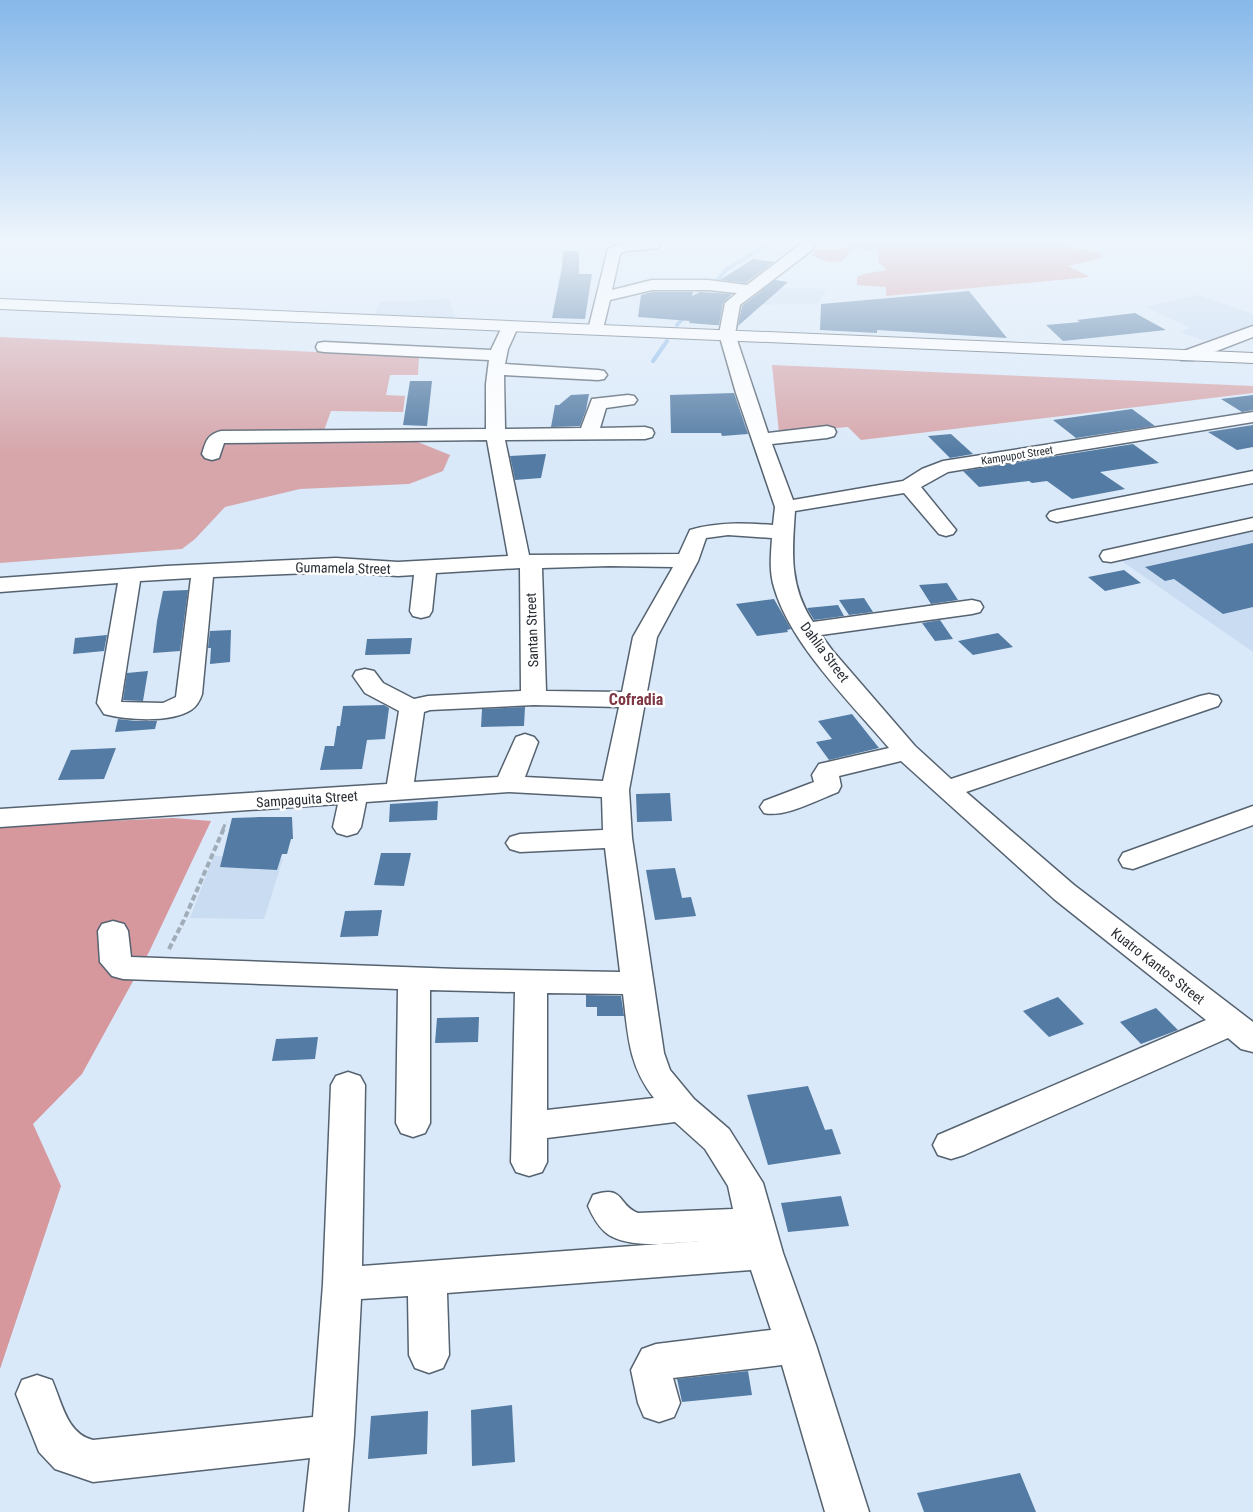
<svg xmlns="http://www.w3.org/2000/svg" width="1253" height="1512" viewBox="0 0 1253 1512" font-family="'Roboto Condensed',sans-serif">
  <style>
    .built { fill: #c9dcf2 }
    .green { fill: #d6a6ab }
    .forest { fill: #d6979d }
    .lines { fill: none; stroke-linecap: round; stroke-linejoin: round }
    .stream { stroke: #94beea; stroke-width: 4 }
    .building { fill: #537ba3 }
    .minor-casing { stroke: #556270; stroke-width: 3 }
    .highway-casing { stroke: #556270; stroke-width: 2 }
    .path-far1 { stroke: #a0acb8; stroke-width: 3; stroke-dasharray: 5 2.5; stroke-linecap: butt }
    .path { stroke: #a0acb8; stroke-width: 4; stroke-dasharray: 6 3; stroke-linecap: butt }
    .minor { fill: #fff; fill-rule: evenodd }
    .highway { fill: #fff; fill-rule: evenodd }
    .labels { text-anchor: middle; stroke-width: 5; stroke-linejoin: round; paint-order: stroke }
    .far-street-label { font-size: 11px; fill: #272d33; stroke: #fff }
    .street-label { font-size: 14px; fill: #272d33; stroke: #fff }
    .quarter-label { font-size: 16px; font-weight: bold; fill: #7e3743; stroke: #fff }
  </style>
  <rect width="100%" height="100%" fill="#dae9f9"/>
  <path class="built" d="M760,288L828,289L817,304L748,305L747,301H759Z
    M1198,295L1253,314V326L1204,341L1179,332L1190,328L1145,307Z
    M450,299L455,318L374,316L380,302Z
    M1253,526V652L1113,555Z
    M214,856L283,859L264,919L190,918Z"/>
  <path class="green" d="M0,337L419,357L418,375H390L386,395L405,396L403,412L331,411L322,436L408,438L450,455L443,471L409,484L300,489L225,507L195,539L182,549L0,563Z
    M772,365L1253,386V393L861,440L848,427L779,433Z"/>
  <path class="forest" d="M848,242H1070L1059,244C1071,251 1087,248 1101,253V258L1068,266L1090,277L886,296V287L857,285V277L864,274L887,270L878,262L879,255L877,250L851,249C844,267 828,263 813,256V253L816,249H843L851,245Z
    M173,818L211,821L149,952L82,1074L33,1124L61,1186L0,1369V826Z"/>
  <g class="lines">
    <path class="stream" d="M714,284L726,270L771,242
      M677,325L686,315
      M653,361L667,341"/>
  </g>
  <path class="building" d="M563,251H579V274H592L585,319L552,318L562,267Z
    M753,259L774,262L746,283L720,280Z
    M775,280L788,282L738,326L742,306Z
    M969,291L1007,338L877,330V333L820,330L821,304Z
    M652,292H693L692,296L700,292L732,294L723,303L719,325H714L689,323L690,321L638,317L641,295Z
    M1135,313L1166,330L1063,341L1046,325L1080,322L1077,320Z
    M410,381H432L427,426L403,425Z
    M734,393L748,434L722,436L721,433H671L670,395Z
    M589,394L586,410L580,426L551,427L555,405H559L571,395Z
    M1253,395V410L1242,412L1221,399Z
    M1132,409L1155,426L1076,438L1053,420Z
    M1253,425V447L1237,450L1208,432Z
    M951,434L973,454L950,458L928,436Z
    M1133,444L1159,463L1100,472L1125,489L1072,499L1047,481L1032,483L1029,481L979,487L963,471Z
    M546,454L541,478L515,480L510,456Z
    M1253,543V607L1223,614L1174,579L1165,581L1145,567Z
    M1124,570L1141,583L1105,591L1088,577Z
    M947,583L958,600L931,604L919,585Z
    M188,590L180,651L153,653L157,621L163,591Z
    M864,598L873,612L849,615L839,600Z
    M774,599L791,629L787,630L788,632L757,636L736,604Z
    M838,605L844,616L814,620L807,608Z
    M940,620L953,639L935,641L922,623Z
    M231,630L230,662L210,664L211,648H208L210,631Z
    M998,633L1013,647L973,655L958,641Z
    M107,635L104,651L73,654L75,638Z
    M412,638L410,654L365,655L367,639Z
    M148,671L143,701L123,700L127,673Z
    M384,705L389,708L385,739L367,740L362,769L320,770L325,746H334L337,726H340L343,706Z
    M525,707L524,726L481,727L482,709Z
    M852,714L879,748L829,760L816,742L832,739L818,721Z
    M118,719L136,721H157L155,729L115,732Z
    M116,748L104,779L58,780L71,750Z
    M670,793L672,821L637,822L636,794Z
    M438,801L437,820L389,822L390,804Z
    M260,817H292L293,839H291L287,854H282L277,870L220,867L232,818Z
    M381,853H411L404,886L374,885Z
    M675,868L682,898L691,897L696,916L655,920L646,870Z
    M382,910L378,936L340,937L345,911Z
    M586,995L621,996L624,1016H597V1007H586Z
    M1058,997L1084,1024L1049,1037L1023,1011Z
    M1156,1008L1178,1030L1141,1044L1120,1022Z
    M479,1017L478,1042L435,1043L437,1018Z
    M318,1037L315,1059L272,1061L276,1039Z
    M808,1086L825,1130L832,1129L841,1154L768,1165L747,1095Z
    M841,1196L849,1226L788,1232L781,1203Z
    M748,1371L752,1395L682,1402L677,1379Z
    M512,1405L515,1462L472,1466L471,1410Z
    M428,1411L427,1454L368,1459L371,1416Z
    M1020,1473L1036,1512H924L917,1493Z"/>
  <g class="lines">
    <defs>
      <path id="minor" d="M661,242L658,248L626,251L620,254L612,290L652,280H708L747,285L803,242H817L812,250L740,305L735,334L768,433L827,426L834,428L836,432L834,436L827,438L772,444L793,500L903,481L922,469L943,461L1253,412V422L948,472L921,487L956,530L953,534L946,536L939,534L904,493L795,511C792,552 789,586 813,622L972,600L980,602L983,607L980,612L972,614L821,635L832,650L915,746L951,779L1200,696L1209,694L1218,696L1221,701L1218,706L966,792L1074,885L1253,1022V1052L1241,1049L1228,1038L964,1155L951,1159L938,1155L933,1145L938,1135L1206,1020L1054,899L901,761L839,776L841,786L838,792C817,800 785,818 764,813L760,807L764,801L814,782L812,775L819,764L889,748C851,703 790,644 774,587C769,571 771,554 772,538L728,535L706,538L698,561L657,637L629,790L632,838L664,1053L670,1070L694,1099L729,1129L763,1183L783,1253L816,1345L869,1512H825L782,1365L673,1378L680,1403L674,1417L659,1422L644,1417L638,1403L631,1370L642,1349L656,1344L771,1330L751,1270L447,1293L449,1355L443,1368L429,1373L415,1368L409,1355L408,1296L361,1299L354,1435L348,1512H304L310,1458L93,1482L55,1469L39,1452L16,1394L22,1380L37,1375L52,1380C62,1403 67,1434 93,1440L313,1417L323,1284L331,1085L336,1076L348,1072L360,1076L365,1085L362,1266L700,1241C675,1243 625,1250 605,1232C597,1225 592,1215 588,1206L593,1195C625,1184 617,1205 638,1213L733,1209L728,1186L705,1149L675,1122L547,1138V1162L542,1172L529,1176L516,1172L511,1162L515,992L430,990V1123L425,1133L413,1137L401,1133L396,1123L398,989L123,979L112,976L100,962L98,931L102,924L113,921L124,924L128,931L131,957L457,969L620,972L605,848L520,852L510,849L506,843L510,837L520,834L603,830L602,797L509,792L366,802L361,827L357,833L347,836L337,833L333,827L338,804L0,827V809L387,784L399,711L365,693L353,676L356,671L365,669L374,671L383,683L414,699L428,696L521,691L520,568L436,573L432,611L429,616L421,618L413,616L410,611L414,575L398,576L336,572L213,577L202,694C200,700 197,706 191,710C171,723 127,720 104,714L97,703L118,583L0,592V578L166,566L336,558L398,562L508,556L487,440L224,443L219,458L212,460L205,458L202,454C206,441 207,435 221,431L486,429V384L489,360L324,352L318,351L316,347L318,343L324,342L491,350L502,327L504,324H516L518,327L508,349L505,364L598,370L604,371L607,375L604,379L598,380L504,375L505,429L581,428L592,399L628,395L634,396L637,400L634,404L606,408L600,428L645,427L652,429L654,433L652,437L645,439L505,440L529,555L679,554L690,530C718,522 744,523 773,525L775,507L736,393L719,334L725,303L737,293L708,290H652L610,300L602,333H590L588,330L608,249L623,243ZM609,566L673,567L633,637L622,692L546,691L542,568ZM191,578L176,697L163,703L121,702L140,581ZM534,705L619,707L603,781L525,777L538,742L534,737L525,734L516,737L498,777L414,782L424,712L430,710ZM547,993L623,994C628,1034 628,1065 654,1098L547,1110Z
        M1253,326V337L1193,360H1181L1179,356L1181,352Z
        M1253,471V483L1057,522L1050,520L1047,516L1050,512L1057,510Z
        M1253,518V530L1111,562L1103,561L1100,556L1103,551Z
        M1253,806V825L1133,869L1123,867L1119,860L1123,853Z"/>
      <path id="highway" d="M0,299L1253,353V363L0,309Z"/>
    </defs>
    <use href="#minor" class="minor-casing"/>
    <use href="#highway" class="highway-casing"/>
    <path class="path-far1" d="M223,829L226,822"/>
    <path class="path" d="M169,949L184,920L224,828"/>
    <use href="#minor" class="minor"/>
    <use href="#highway" class="highway"/>
  </g>
  <linearGradient id="sky" x2="0" y2="1"><stop stop-color="#86b8e9"/><stop offset="0.53" stop-color="#eef5fc"/><stop offset="1" stop-color="#eef5fc" stop-opacity="0"/></linearGradient>
  <rect width="1253" height="454" fill="url(#sky)"/>
  <g class="labels">
    <g class="far-street-label">
      <text transform="translate(1017 455) rotate(-9)" y="4">Kampupot Street</text>
    </g>
    <g class="street-label">
      <text transform="translate(343 568) rotate(1)" y="5">Gumamela Street</text>
      <text transform="translate(532 630) rotate(-92)" y="5">Santan Street</text>
      <text transform="translate(825 652) rotate(53)" y="5">Dahlia Street</text>
      <text transform="translate(307 799) rotate(-4)" y="5">Sampaguita Street</text>
      <text transform="translate(1158 966) rotate(38)" y="5">Kuatro Kantos Street</text>
    </g>
    <g class="quarter-label">
      <text x="636" y="705">Cofradia</text>
    </g>
  </g>
</svg>
